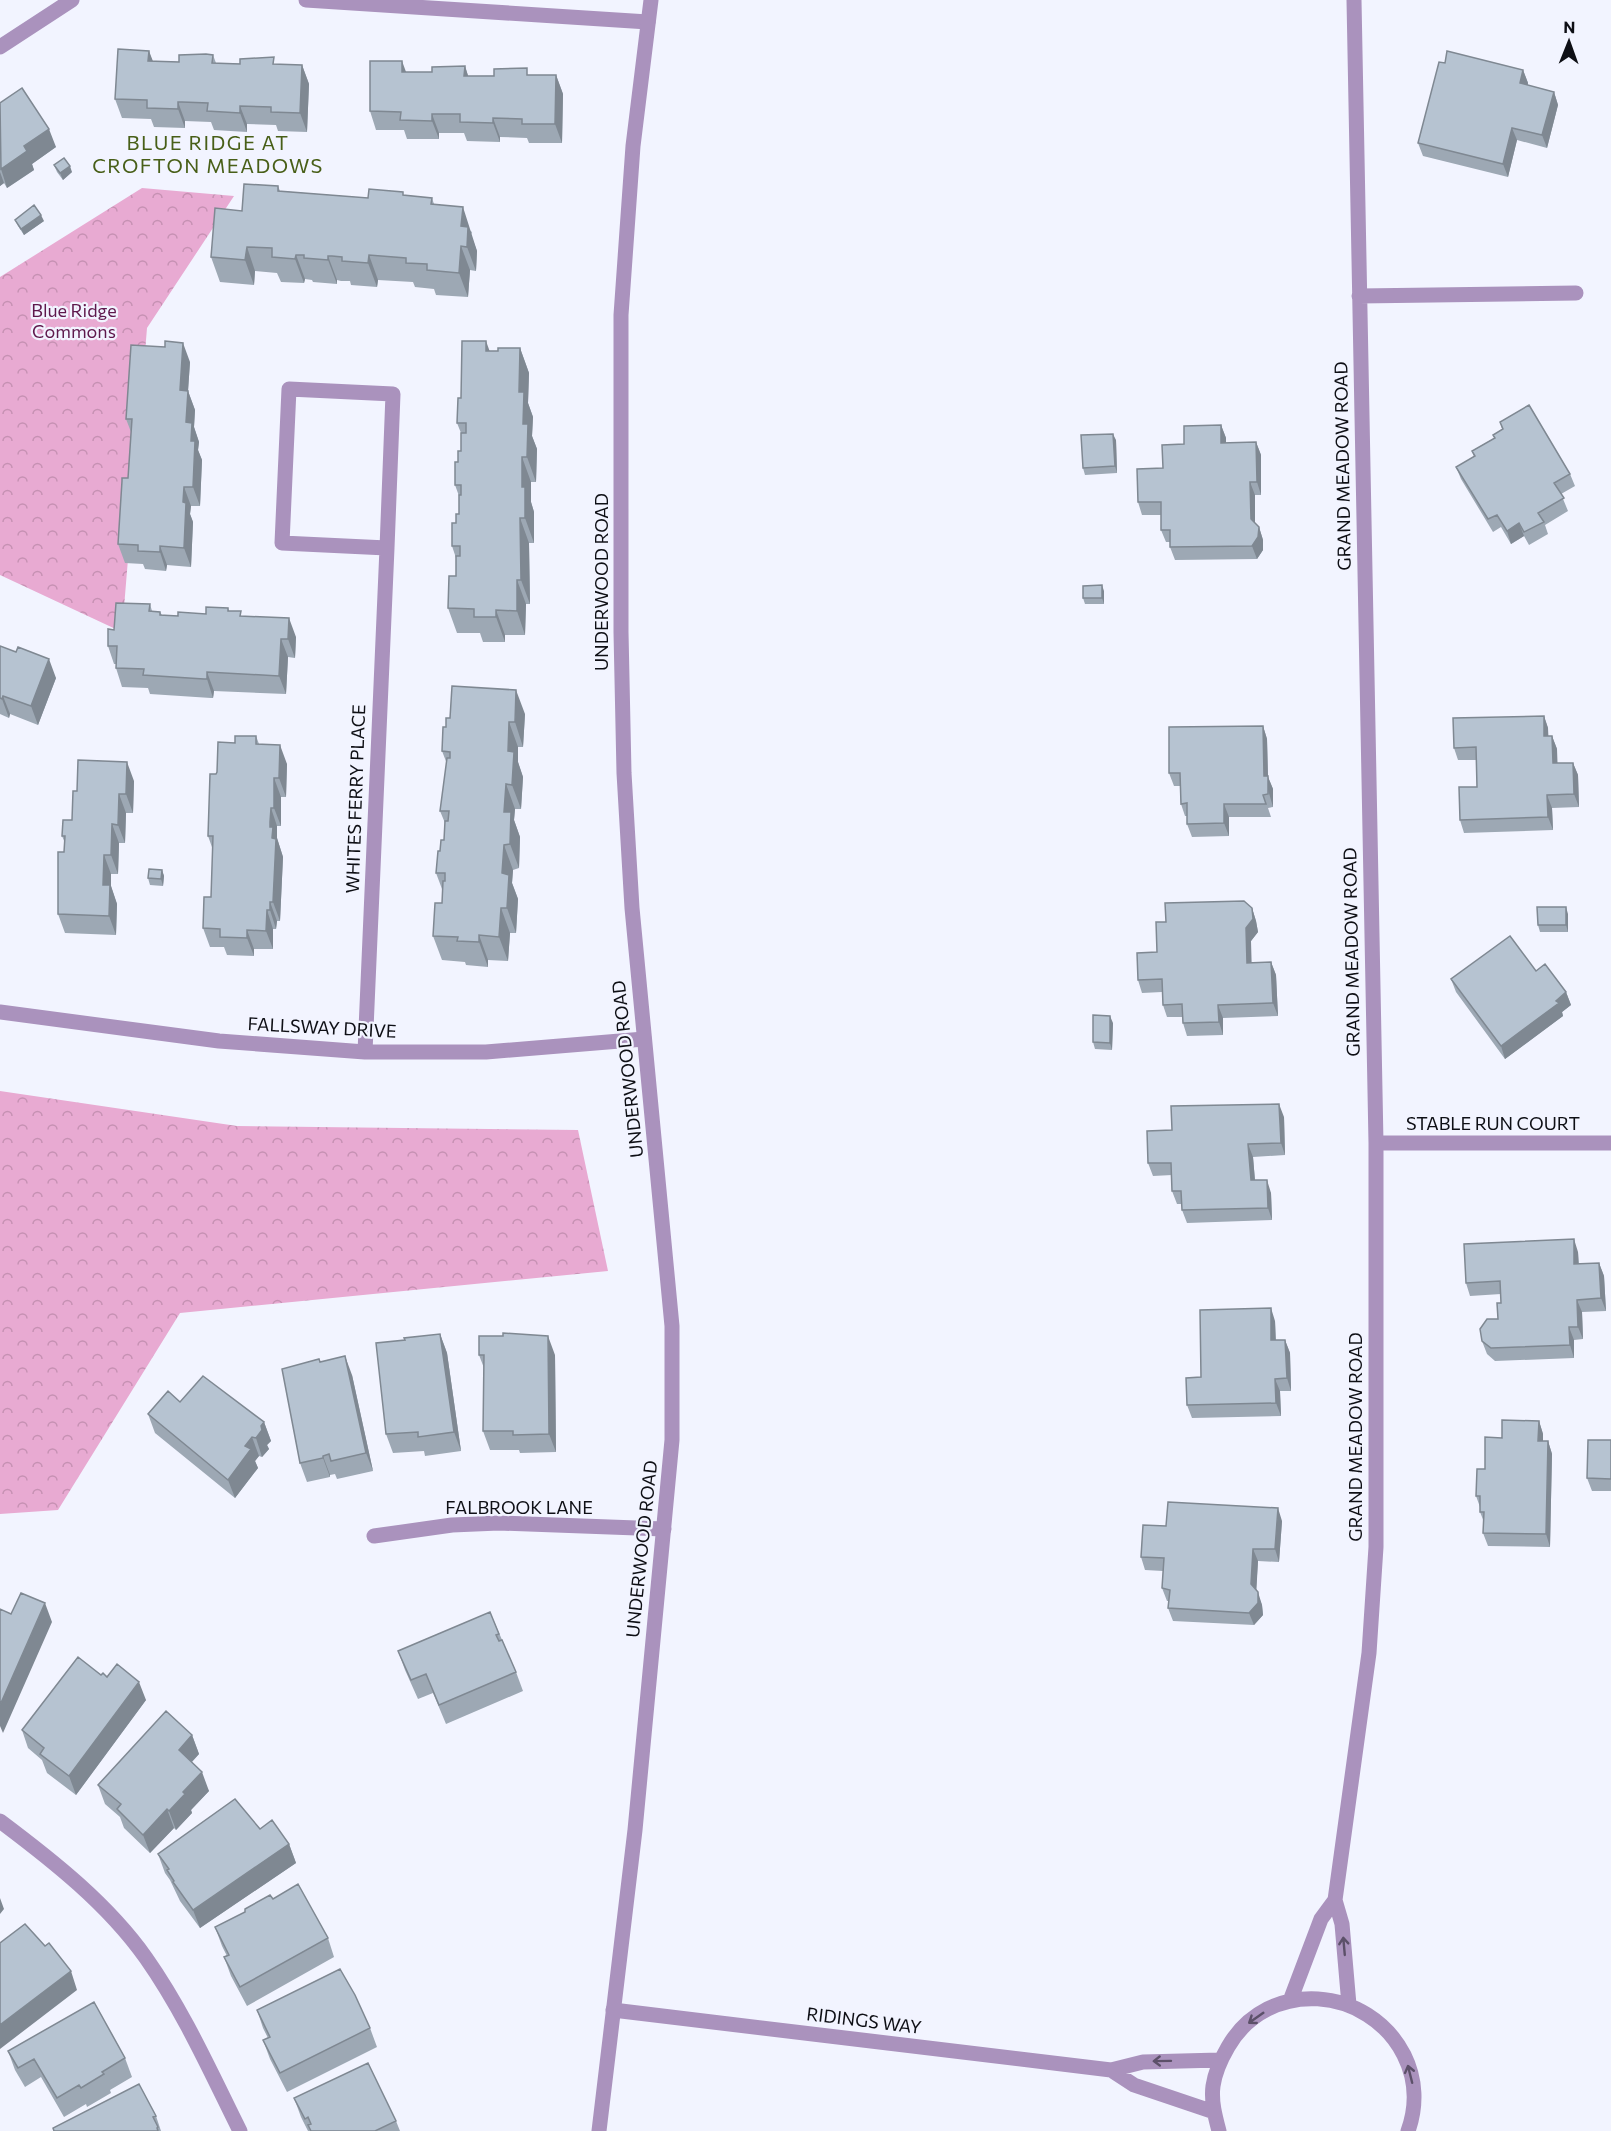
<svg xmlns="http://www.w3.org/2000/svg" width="1611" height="2131" viewBox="0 0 1611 2131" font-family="Commissioner,sans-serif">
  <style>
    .forest { fill: url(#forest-crowns) }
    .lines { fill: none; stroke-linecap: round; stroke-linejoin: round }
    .minor { stroke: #aa92bd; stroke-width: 15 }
    .tertiary { stroke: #aa92bd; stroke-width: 15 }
    .wall { fill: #9da8b4 }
    .shaded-wall { fill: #7f8892 }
    .building { fill: #b6c3d1; stroke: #7f8892; stroke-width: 1.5 }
    .oneway { stroke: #5c5069 }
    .labels { text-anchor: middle; stroke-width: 4.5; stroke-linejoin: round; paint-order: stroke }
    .park-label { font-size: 18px; fill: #5e184c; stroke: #f2f4ff }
    .street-label { font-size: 18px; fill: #0e0f15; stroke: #f2f4ff }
    .neighbourhood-label { font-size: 20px; letter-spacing: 1.5px; fill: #485f18; stroke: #f2f4ff }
  </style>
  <defs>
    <pattern id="forest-crowns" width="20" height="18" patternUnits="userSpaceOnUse" patternTransform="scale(1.5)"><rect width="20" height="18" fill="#e8aad2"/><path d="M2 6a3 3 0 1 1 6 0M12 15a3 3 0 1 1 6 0" fill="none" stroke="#c691b3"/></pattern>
  </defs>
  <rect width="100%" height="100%" fill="#f2f4ff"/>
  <path class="forest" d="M142,188L234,196L147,328L122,632L0,575V277Z
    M0,1091L237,1126L578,1130L608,1271L180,1313L58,1510L0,1514Z"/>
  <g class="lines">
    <path class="minor" d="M306,0L648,22
      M0,47L72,0
      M1359,296L1576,293
      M0,1012L219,1041L365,1052H486L644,1039
      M365,1052L387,548L282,543L289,389L393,394L387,548
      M1376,1143H1611
      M374,1536L452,1525L499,1523L664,1529
      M0,1821C52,1860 108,1904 146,1958C184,2012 211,2073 240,2131
      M1335,1900L1369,1653L1376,1547V1143L1354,0
      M1290,2001L1321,1919L1335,1900L1342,1924L1349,2005
      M613,2010L1111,2070
      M1214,2112L1134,2085L1111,2070L1143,2062L1220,2060
      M1219,2131C1215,2116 1211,2101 1213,2086C1215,2072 1221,2059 1228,2047C1268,1977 1369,1986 1404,2055C1416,2079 1417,2106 1408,2131"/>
    <path class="tertiary" d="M599,2131L635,1830L672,1440V1326L632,908L624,773L621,632V315L633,146L651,0"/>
  </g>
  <path class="wall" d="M149,51L152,61L179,62L213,55L216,63L302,65L309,84L307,132L278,131L276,125L247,124V132L214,130L211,122L185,121V128L154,127L151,119L122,118L115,99Z
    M1445,63L1523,70L1528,83V85L1554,92L1558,105L1547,148L1517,140L1508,177L1423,156L1418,143Z
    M465,66L468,76L556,75L563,94L562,143H529L527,138L500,137V142L467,141L464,133H439V139H407L404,130H376L370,111L406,72H432Z
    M0,103L56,147L32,164L34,170L7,188L4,183L0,186Z
    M54,165L72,172L63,180L57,172Z
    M278,186L280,191L368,198L404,195L432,198L434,204L472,232L471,235L477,251L476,271L470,270L468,297L436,295L434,289L415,287L413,282L378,280L377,287L351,285L350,281H341L337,280V284L313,282L312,280L305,279L304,283L281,282L277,273L255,271L254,285L220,282L211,257L242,211Z
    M15,220L44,221L24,235L18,226Z
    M520,348L529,373L528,403L533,417L532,436L537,449L536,482H531V502L534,512V543H529L530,604H526L525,635H505V642H483L480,633H457L448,608L456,576V558L452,546L456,523L459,514V496L455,485L458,462L461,451V433L457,423L461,398L490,351H498Z
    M190,362L188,391L195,410L194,427L199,442L198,450L202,460L200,506H191L190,514L193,522L191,567L167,565L166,571L145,569L143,564L125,563L118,544L128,478L131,432L126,419Z
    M1500,422L1570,474L1575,486L1561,494L1568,511L1545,525L1548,534L1529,545L1524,536L1511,544L1501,527L1493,532L1461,479L1456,467L1474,457L1472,451L1494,438L1493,435L1502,429Z
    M1221,425L1226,438V443L1256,442L1261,455V495H1255V523L1259,527L1263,540V550L1257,559L1175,560L1170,547V542H1166L1161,530V515H1142L1138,502L1163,468L1184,444Z
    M1116,440L1117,473L1085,475L1083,468Z
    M1104,591V604H1085L1083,598Z
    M150,604L152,611L160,612L162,615L178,616L206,614L228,608L229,611L296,637L295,658L288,657L286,694L214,691L213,698H211L150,694L148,688L122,687L116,668V664H114L108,646L114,630Z
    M0,646L56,678L38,725L10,714L9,718L0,714Z
    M525,714L523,747H518V762L523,777L521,809H515L514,820L520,837L519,868L513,870L512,883L518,899L516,933H510L508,961L488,960V967L466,965L465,962L442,960L433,936L442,903V889L436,873L440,851L444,840L445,823L440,811L447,764L442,751Z
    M1544,716L1548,728V736H1552L1557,749V763H1573L1578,775L1579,807L1552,808L1553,830L1464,833L1460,820L1477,787L1476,760H1458L1454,748Z
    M1263,726L1267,739L1268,777L1273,789V807L1268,808L1271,817H1229V836L1192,837L1187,824V816H1185L1181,804L1180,786H1174L1169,773Z
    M256,736L259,744L287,764L286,797H281V826H277V838L283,857L280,921H277L276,929H273V949H254V956L227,955L224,947H210L203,928L211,897L213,850L208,836L216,774L235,743Z
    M134,781L133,813H126L125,843H119L118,874H111V886L117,904L116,935L65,933L58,914L64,852L65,843L62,836L72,820L77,791Z
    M162,870L164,876L163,886L150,885L148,878Z
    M1252,908L1256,921L1258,932L1251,941V963L1271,962L1276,975L1278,1016L1223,1018V1035L1187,1036L1183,1023L1182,1017H1167L1163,1005L1162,992L1142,993L1138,980L1157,952L1166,922Z
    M1568,914V932H1540L1538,925Z
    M1536,971L1566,992L1571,1005L1562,1012L1563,1016L1505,1059L1456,992L1451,979Z
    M1113,1023L1112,1050L1095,1049L1093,1042Z
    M1284,1117L1285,1155L1253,1157L1255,1180L1271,1193L1272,1220L1187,1223L1182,1210V1204H1177L1172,1191V1175L1153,1176L1148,1163Z
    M1578,1252L1579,1264L1599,1263L1604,1276L1606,1311L1582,1312L1583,1339L1574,1340V1358L1495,1361L1487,1354L1482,1341L1498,1319L1501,1303V1294L1470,1296L1466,1283Z
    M1275,1321L1276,1340H1285L1290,1353L1291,1391H1280L1281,1416L1192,1418L1187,1405L1201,1377Z
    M440,1334L447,1353L461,1451L425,1456L424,1451L393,1453L386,1434L405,1340Z
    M479,1355H555L556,1452L520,1453L519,1450H490L483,1431L484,1368Z
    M319,1359L320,1361L352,1375L373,1471L337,1479L335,1474L330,1475V1477L307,1482L300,1463Z
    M180,1402L264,1422L271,1441L267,1445L269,1449L262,1457L259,1456L255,1461L258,1468L235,1498L155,1433L148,1414Z
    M1539,1421L1543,1434V1441H1548L1552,1454L1550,1547L1488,1546L1483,1533L1484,1522L1480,1512V1507L1476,1496L1485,1469L1502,1438Z
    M1611,1440V1491H1592L1587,1478Z
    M1282,1521L1279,1562L1258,1561L1256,1590L1262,1605L1263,1615L1254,1625L1173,1621L1168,1608L1169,1601H1167L1162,1588L1163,1571L1145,1570L1141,1557L1166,1526Z
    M490,1612L516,1672L523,1691L446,1724L433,1693L418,1699L405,1670L398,1651Z
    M101,1675L107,1677L146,1700L76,1795L47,1773L42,1760L28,1748L22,1730Z
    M192,1735L199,1754L192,1762L209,1791L191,1810L192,1813L176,1830L174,1828L150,1853L124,1828L120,1817L105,1804L98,1785Z
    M260,1829L289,1844L296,1863L200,1928L180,1901L170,1880L165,1873L158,1854Z
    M273,1899L328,1938L334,1957L247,2006L231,1976L224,1957L227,1956L222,1946L215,1927Z
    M257,2010L370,2028L377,2047L287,2092L270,2059L263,2040L268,2038L263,2028Z
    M8,2051L125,2058L132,2077L110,2090L111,2093L87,2107L86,2104L64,2117L41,2077L25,2087L15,2070Z
    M294,2098L396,2121L400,2131H308L301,2117Z
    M156,2116L161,2131H54Z"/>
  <path class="shaded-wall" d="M149,51L156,69L148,61Z
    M402,61L409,80L402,72Z
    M302,65L309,84L307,132L300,113Z
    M465,66L471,85L464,76Z
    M1523,70L1528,83L1525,96L1520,83Z
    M556,75L563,94L562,143L555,124Z
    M1554,92L1558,105L1547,148L1542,135Z
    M178,102L185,121V128L178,109Z
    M240,106L247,124V132L240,113Z
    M432,114L439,133V139L432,121Z
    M493,118L500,137V142L493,123Z
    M1512,128L1517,140L1508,177L1503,164Z
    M49,129L56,147L32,164L34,170L7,188L1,169L24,146Z
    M70,166L72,172L63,180L60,173Z
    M0,172L4,183L0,186Z
    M463,207L477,251L476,271L467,247L461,226Z
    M41,215L44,221L24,235L21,229Z
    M461,246L470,270L468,297L459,273Z
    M247,247L255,271L254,285L245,260Z
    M296,255L305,279L304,283L295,259Z
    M369,255L378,280L377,287L368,263Z
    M328,256L337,280V284L328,260Z
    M486,341L495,366L486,351Z
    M183,343L190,362L188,391L195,410L194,427L199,442L198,450L202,460L200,506L193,487L191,441L186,422L180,390Z
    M520,348L529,373L528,403L533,417L532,436L537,449L536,482L527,457L519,392Z
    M1221,425L1226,438V456L1221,443Z
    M1113,434L1116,440L1117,473L1115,466Z
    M1256,442L1261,455V495L1257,482Z
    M522,457L531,482V502L534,512V543L525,518L522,487Z
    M1250,482L1255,495V531L1251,519Z
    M184,487L191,506L190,514L193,522L191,567L184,548L183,502Z
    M520,518L529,543L530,604L521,580Z
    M1519,523L1524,536L1511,544L1507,531Z
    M1259,527L1263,540V550L1257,559L1252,546Z
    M160,546L167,565L166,571L160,552Z
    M517,580L526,604L525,635L517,611Z
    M1102,585L1104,591V604L1102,598Z
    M496,610L505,635V642L496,617Z
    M289,618L296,637L295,658L288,639Z
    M281,639L288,657L286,694L279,676Z
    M49,659L56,678L38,725L31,706Z
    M207,672L214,691L213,698L207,679Z
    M516,690L525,714L523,747L515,722Z
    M3,696L10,714L9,718L2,699Z
    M1544,716L1548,728L1549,749L1544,736Z
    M509,722L518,747V762L523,777L521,809L512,785L508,751Z
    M1263,726L1267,739L1268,777L1273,789V807L1264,776Z
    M1552,736L1557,749L1558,776L1553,763Z
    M280,745L287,764L286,797L279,778Z
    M127,762L134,781L133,813L126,794Z
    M1573,763L1578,775L1579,807L1574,794Z
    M274,778L281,797V826L274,808Z
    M506,784L515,809L514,820L520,837L519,868L510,844L504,812Z
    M119,794L126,813L125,843L118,825Z
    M1547,795L1552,808L1553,830L1548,817Z
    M1224,804L1229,817V836L1224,823Z
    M271,808L277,826V838L283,857L280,921L273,902L270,827Z
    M112,824L119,843L118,874L111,855Z
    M504,845L513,870L512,883L518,899L516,933L507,908L502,873Z
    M104,855L111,874V886L117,904L116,935L109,916L103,885Z
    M162,870L164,876L163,886L161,879Z
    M270,902L277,921L276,929L270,910Z
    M1566,907L1568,914V932L1566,925Z
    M501,908L510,933L508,961L499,937Z
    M1252,908L1256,921L1258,932L1251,941L1252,976L1247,963L1246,928Z
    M267,910L273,929V949L266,931Z
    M247,930L254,949V956L247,938Z
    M479,935L488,960V967L479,942Z
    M1271,962L1276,975L1278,1016L1273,1003Z
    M1566,992L1571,1005L1562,1012L1563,1016L1505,1059L1501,1046Z
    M1218,1005L1223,1018V1035L1219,1022Z
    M1110,1016L1113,1023L1112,1050L1110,1043Z
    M1279,1104L1284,1117L1285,1155L1281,1143Z
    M1248,1144L1253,1157L1256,1193L1251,1180Z
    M1267,1180L1271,1193L1272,1220L1268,1208Z
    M1574,1239L1578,1252L1579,1277L1574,1264Z
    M1599,1263L1604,1276L1606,1311L1601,1298Z
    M1577,1300L1582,1312L1583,1339L1578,1327Z
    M1271,1308L1275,1321L1276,1353L1271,1340Z
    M1569,1327L1574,1340V1358L1570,1345Z
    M440,1334L447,1353L461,1451L454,1432Z
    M548,1336L555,1355L556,1452L549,1434Z
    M1285,1340L1290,1353L1291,1391L1287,1378Z
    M345,1356L352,1375L373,1471L366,1453Z
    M1275,1379L1280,1391L1281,1416L1276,1403Z
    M1539,1421L1543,1434V1454L1538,1441Z
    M264,1422L271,1441L267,1445L269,1449L262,1457L256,1438L261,1426Z
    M252,1437L259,1456L255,1461L258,1468L235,1498L228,1480L245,1446Z
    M1548,1441L1552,1454L1550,1547L1546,1534Z
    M323,1456L330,1475V1477L323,1458Z
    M1278,1508L1282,1521L1279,1562L1275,1549Z
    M1253,1549L1258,1561L1256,1597L1251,1584Z
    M1258,1592L1262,1605L1263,1615L1254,1625L1249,1613Z
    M45,1603L52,1622L3,1733L0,1726V1705Z
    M139,1682L146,1700L76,1795L69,1776Z
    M192,1735L199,1754L185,1769L179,1750Z
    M202,1772L209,1791L191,1810L192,1813L176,1830L169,1811L183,1792Z
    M167,1809L174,1828L150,1853L143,1835Z
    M289,1844L296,1863L200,1928L193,1910Z
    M0,1898L4,1909L0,1914Z
    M71,1971L77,1990L0,2049V2025Z"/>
  <path class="building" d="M118,49L149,51L148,61L179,62V55L206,54L213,55L212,63L240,64V59L274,57L273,64L302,65L300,113L271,112V107L240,106V113L207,111L208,103L182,102H178V109L147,108V100L115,99Z
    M1447,51L1523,70L1520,83L1554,92L1542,135L1512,128L1503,164L1418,143L1439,62L1445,63Z
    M370,61H402V72H432V67L465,66L464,76H494V69L527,68V75H556L555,124H522V119L493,118V123L460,122V114H432V121L400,120L401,112L370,111Z
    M22,88L49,129L24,146L27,151L1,169L0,103Z
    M64,158L70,166L60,173L54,165Z
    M244,184L278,186V191L368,198L369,189L403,192V195L432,198L431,204L463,207L461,226L468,227L467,247L461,246L459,273L427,270V264L406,263V258L369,255L368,263L342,261V257L332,256H328V260L304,258V255H296L295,259L272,257V248L247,247L245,260L211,257L215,208L242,211Z
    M34,205L41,215L21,229L15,220Z
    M165,341L183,343L180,390L188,391L186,422L192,423L191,441H195L193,487H184L183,502L186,503L184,548L160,546V552L138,551V545L118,544L122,481V478H128L132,419H126L131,345L165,347Z
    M462,341H486V351H498V348H520L519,392H524L523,424H528L527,457H522V487H525V518H520L521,580H517V611L496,610V617H474V609L448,608L449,576H456V556H460V546H452V523H456V514H459V495H461V485H455V462H458V451H461V433H466V423H457L458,398H461Z
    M1529,405L1570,474L1554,483L1564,498L1538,513L1544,522L1524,532L1519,523L1507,531L1497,515L1488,519L1456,467L1475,456L1472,451L1495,438L1493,435L1503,429L1500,422Z
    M1221,425V443L1256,442L1257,482H1250L1251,519L1259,527L1258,537L1252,546L1170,547V530H1161V502H1138L1137,469L1163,468L1162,445L1184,444V426Z
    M1113,434L1115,466L1083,468L1081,435Z
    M1102,585V598H1083V586Z
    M116,603L150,604L149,611L160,612V615L178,616V612L206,614V607L228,608V611H241L240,616L289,618L288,639H281L279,676L207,672V679H204L143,675L144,669L116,668L117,646H108V629L114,630Z
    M0,646L16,652L18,647L49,659L31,706L3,696L2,699L0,698Z
    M452,686L516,690L515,722H509L508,751L514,752L512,785L506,784L504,812H511L510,844L504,845L502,873L509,875L507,908H501L499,937L479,935V942L457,941L458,937L433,936L435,903H442L443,881H445V873H436L438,851H440L441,840H444L445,821H448L449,811H440L447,758H450V752L442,751L443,727H446V718H450Z
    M1544,716V736H1552L1553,763H1573L1574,794L1547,795L1548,817L1460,820L1459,787H1477L1476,747L1454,748L1453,718Z
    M1263,726L1264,776H1268V794L1263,795L1266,804H1224V823L1187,824V803L1181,804L1180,773H1169V727Z
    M235,736H256V744L280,745L279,778H274V808H271L270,822V827H273L272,838L276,839L273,902H270V910H267L266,931L247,930V938L220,937V929L203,928L204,897H211L213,836H208L210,774H216L217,772L218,742L235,743Z
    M78,760L127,762L126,794H119L118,825L112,824L111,855H104L103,885H110L109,916L58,914V852H64L65,836H62L63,820H72L73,791H77Z
    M149,869L162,870L161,879L148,878Z
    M1244,901L1252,908L1253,919L1246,928L1247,963L1271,962L1273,1003L1218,1005L1219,1022L1183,1023L1182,1004L1163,1005L1162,979L1138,980L1137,953L1157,952L1156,922H1166L1165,903Z
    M1537,907H1566V925H1538Z
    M1510,936L1536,971L1545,964L1566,992L1556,1001L1559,1003L1501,1046L1451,979Z
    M1093,1015L1110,1016V1043L1093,1042Z
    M1279,1104L1281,1143L1248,1144L1251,1180H1267L1268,1208L1182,1210L1181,1191H1172L1171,1163H1148L1147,1131L1172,1130L1171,1106Z
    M1574,1239V1264L1599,1263L1601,1298L1577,1300L1578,1327H1569L1570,1345L1491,1348L1482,1341L1480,1329L1487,1319H1498L1497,1303H1501L1500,1281L1466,1283L1464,1244Z
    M1271,1308V1340H1285L1287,1378L1275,1379L1276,1403L1187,1405L1186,1378L1201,1377L1200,1310Z
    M503,1333L548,1336L549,1434L513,1435V1431H483L484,1355H479V1336H503Z
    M440,1334L454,1432L418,1437V1432L386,1434L376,1343L405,1340L404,1338Z
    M345,1356L366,1453L331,1461L329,1454L323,1456V1458L300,1463L282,1369L319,1359L320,1362Z
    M203,1376L264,1422L261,1426L262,1430L256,1438L252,1437L245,1446L251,1449L228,1480L148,1414L168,1391L180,1402Z
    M1502,1420L1539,1421L1538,1441H1548L1546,1534L1483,1533L1484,1512H1480V1496H1476L1477,1469H1485V1437L1502,1438Z
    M1588,1440H1611V1479L1587,1478Z
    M1168,1502L1278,1508L1275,1549H1253L1251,1584L1258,1592V1603L1249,1613L1168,1608L1170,1590L1162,1588L1164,1558L1141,1557L1143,1525L1166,1526Z
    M21,1593L45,1603L0,1705V1609L11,1614Z
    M490,1612L499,1634L496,1635L499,1641L502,1640L516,1672L439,1705L426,1674L411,1680L398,1651Z
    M78,1657L101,1675L103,1673L107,1677L117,1664L139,1682L69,1776L40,1754L44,1748L22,1730Z
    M166,1711L192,1735L179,1750L202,1772L183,1792L185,1794L169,1811L167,1809L143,1835L117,1809L121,1804L98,1785Z
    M235,1799L260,1829L272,1820L289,1844L193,1910L173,1882L174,1881L167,1870L169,1869L158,1854Z
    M298,1884L328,1938L240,1987L224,1957L229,1955L215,1927L245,1912V1909L270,1895L273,1899Z
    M25,1924L45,1946L49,1943L71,1971L0,2025V1943Z
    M340,1969L355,1995L370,2028L280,2073L263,2040L270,2037L257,2010Z
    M94,2002L125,2058L102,2072L104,2074L81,2088L79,2085L57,2098L34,2059L18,2068L8,2051Z
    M368,2063L396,2121L375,2131H311L308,2125L311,2124L308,2117L305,2119L294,2098Z
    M139,2084L156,2116L153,2117L158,2127L157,2128L158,2131H54L53,2128Z"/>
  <defs><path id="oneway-shaft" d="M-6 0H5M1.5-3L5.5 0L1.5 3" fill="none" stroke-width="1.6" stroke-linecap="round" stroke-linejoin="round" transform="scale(1.5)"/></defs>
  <g class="oneway">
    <use href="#oneway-shaft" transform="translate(1344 1946) rotate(-95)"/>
    <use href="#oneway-shaft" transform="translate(1256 2018) rotate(145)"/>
    <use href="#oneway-shaft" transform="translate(1162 2061) rotate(179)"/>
    <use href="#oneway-shaft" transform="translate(1410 2074) rotate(-104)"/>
  </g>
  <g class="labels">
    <g class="park-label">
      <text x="74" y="317">Blue Ridge<tspan x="74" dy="21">Commons</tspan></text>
    </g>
    <g class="street-label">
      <text transform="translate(1343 466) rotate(-91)" y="6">GRAND MEADOW ROAD</text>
      <text transform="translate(602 582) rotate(-90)" y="6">UNDERWOOD ROAD</text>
      <text transform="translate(356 799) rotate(-88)" y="6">WHITES FERRY PLACE</text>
      <text transform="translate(1352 952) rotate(-91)" y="6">GRAND MEADOW ROAD</text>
      <text transform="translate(322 1028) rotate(3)" y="6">FALLSWAY DRIVE</text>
      <text transform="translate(628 1069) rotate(-96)" y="6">UNDERWOOD ROAD</text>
      <text x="1493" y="1130">STABLE RUN COURT</text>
      <text transform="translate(1356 1437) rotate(-90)" y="6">GRAND MEADOW ROAD</text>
      <text x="519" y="1514">FALBROOK LANE</text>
      <text transform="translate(642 1549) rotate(-84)" y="6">UNDERWOOD ROAD</text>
      <text transform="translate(864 2021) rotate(7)" y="6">RIDINGS WAY</text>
    </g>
    <g class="neighbourhood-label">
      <text x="208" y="150">BLUE RIDGE AT<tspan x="208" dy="23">CROFTON MEADOWS</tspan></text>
    </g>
  </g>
  <g transform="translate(1569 42) rotate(1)" stroke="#f2f4ff" stroke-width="4.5" paint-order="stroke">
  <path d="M0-4.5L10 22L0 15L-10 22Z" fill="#0e0f15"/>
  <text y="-9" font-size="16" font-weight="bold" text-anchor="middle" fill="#0e0f15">N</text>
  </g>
</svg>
